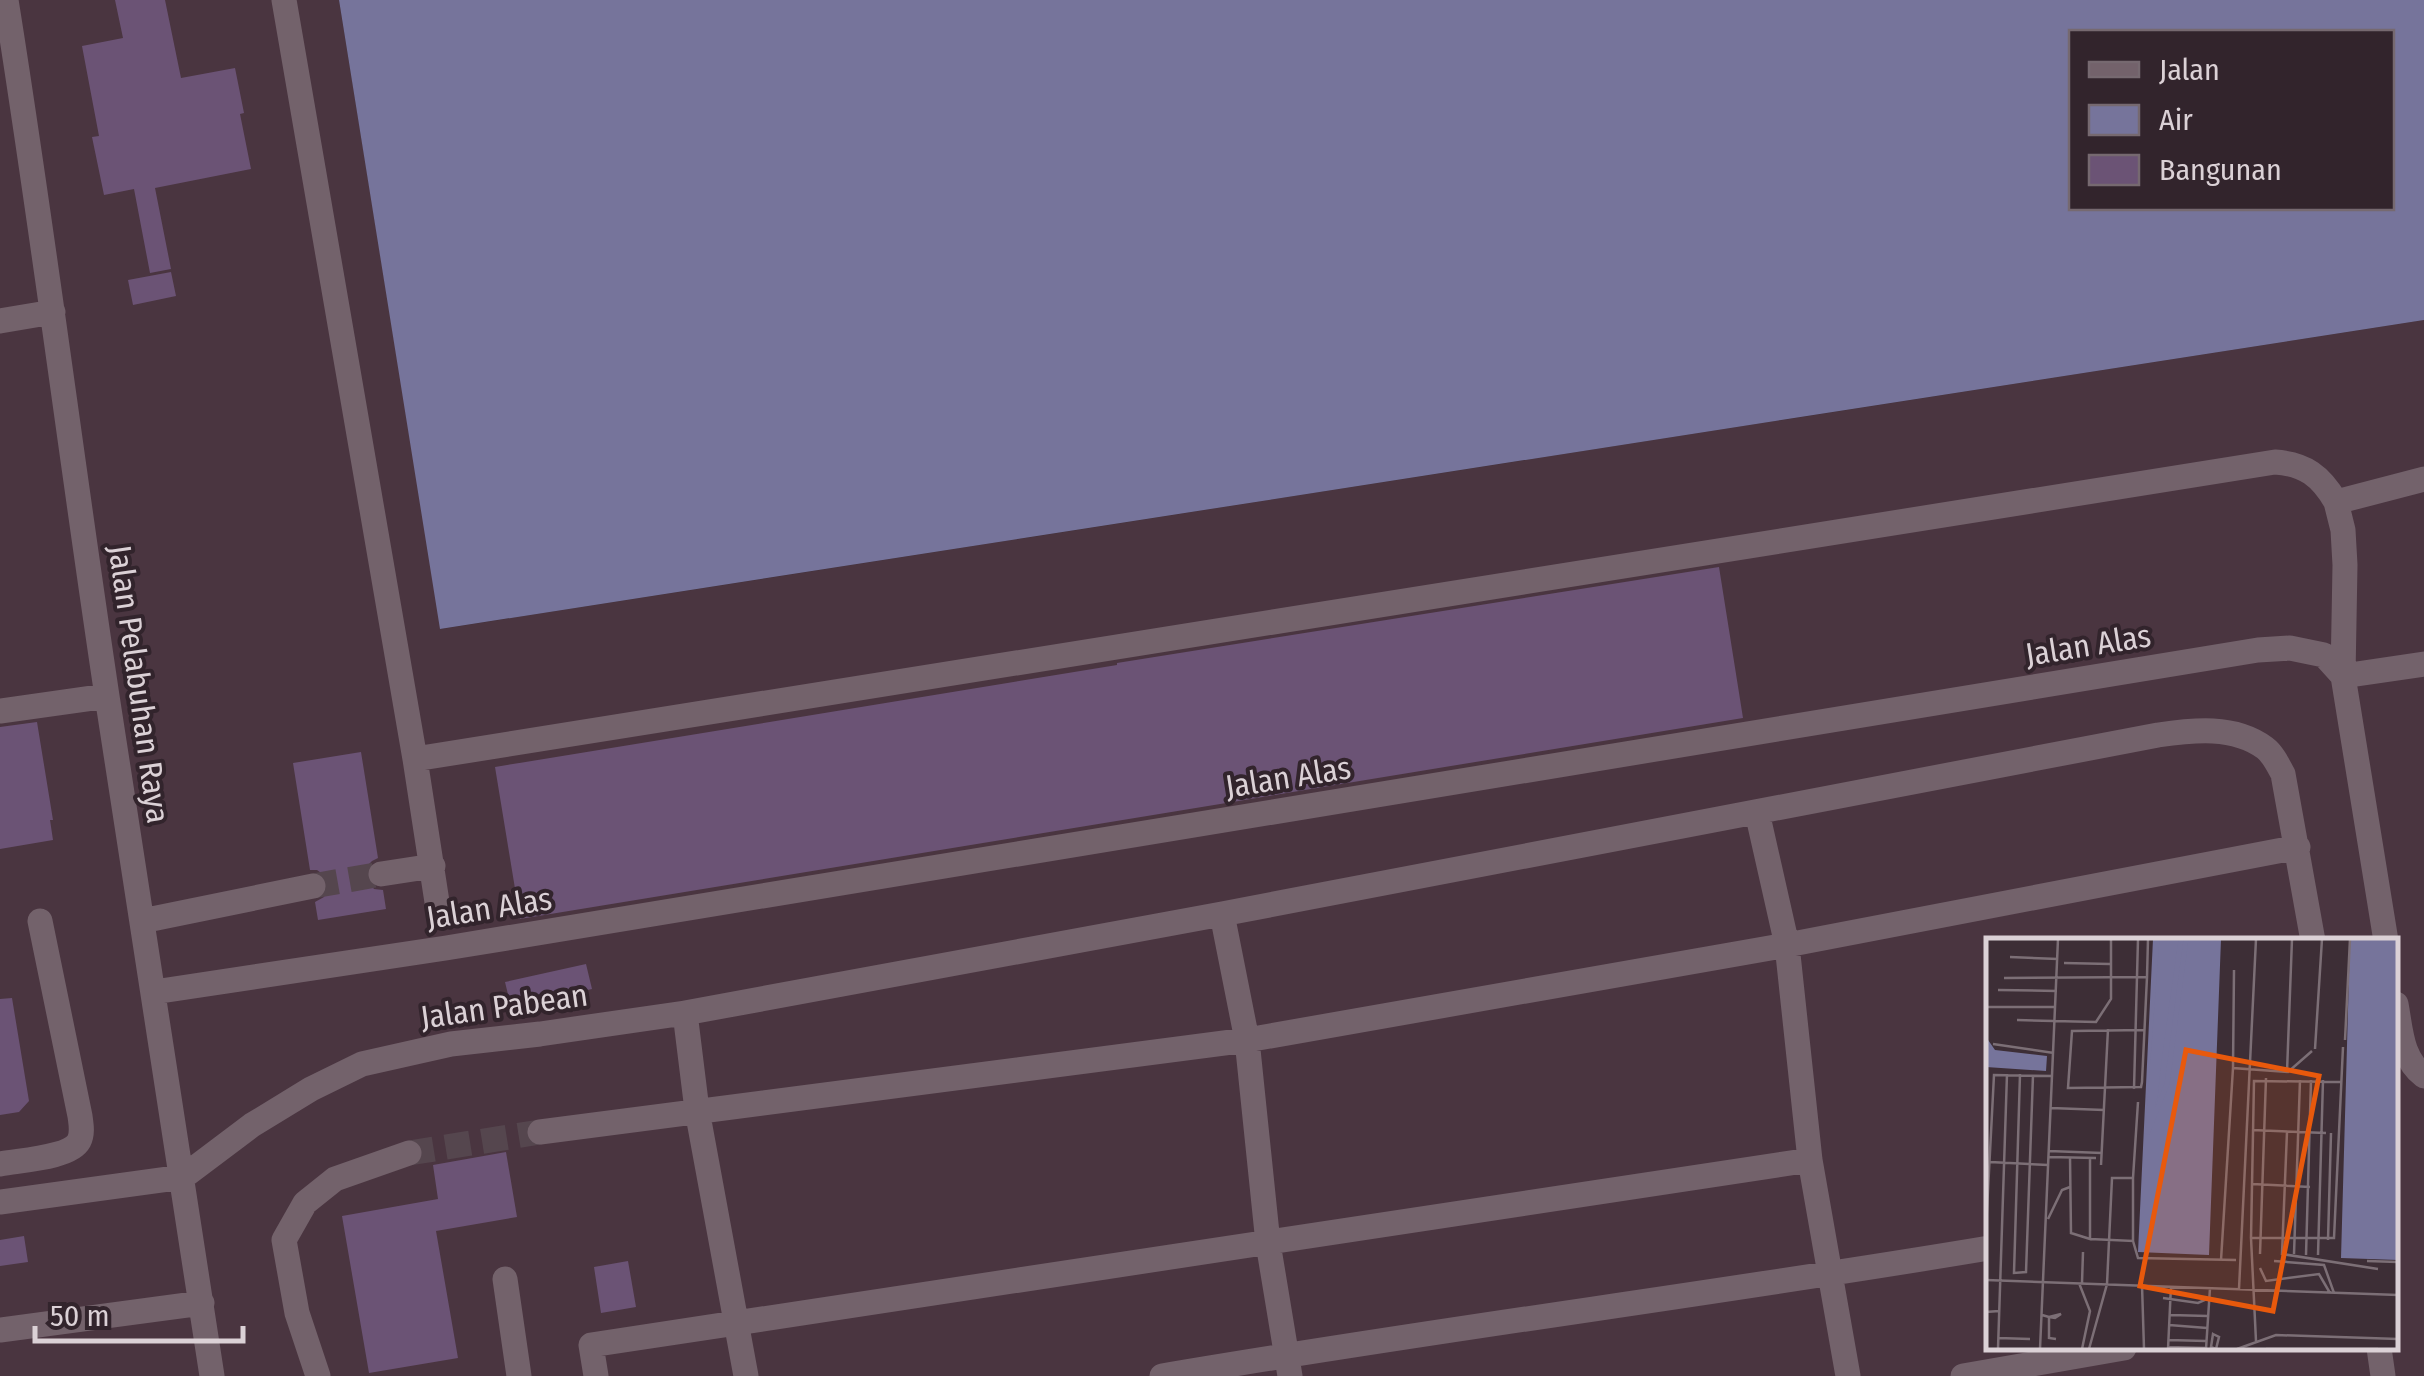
<svg xmlns="http://www.w3.org/2000/svg" width="2424" height="1376" viewBox="0 0 2424 1376" font-family="'Fira Sans Condensed',sans-serif">
  <style>
    .built { fill: #4a3540; fill-rule: evenodd }
    .water { fill: #76749b; fill-rule: evenodd }
    .building { fill: #6b5375 }
    .lines { fill: none; stroke-linecap: round; stroke-linejoin: round }
    .minor-tunnel { stroke: #55464e; stroke-width: 25; stroke-dasharray: 25 12; stroke-linecap: butt }
    .minor { stroke: #73626b; stroke-width: 25 }
    .labels { text-anchor: middle; stroke-width: 8; stroke-linejoin: round; paint-order: stroke }
    .street-label { font-size: 32px; fill: #dbd1d6; stroke: #32242c }
    .inset-river { fill: none; stroke: #76749b; stroke-width: 5 }
    .inset-road { fill: none; stroke: #7c6f76; stroke-width: 2.5 }
    .view { fill: #e8590c; fill-opacity: 0.15; stroke: #e8590c; stroke-width: 5 }
    .inset-edge { fill: none; stroke: #dbd1d6; stroke-width: 5 }
  </style>
  <rect width="100%" height="100%" fill="#3d2e36"/>
  <path class="built" d="M0,0H339L441,629L2424,320V1376H0ZM1989,941H2396V1348H1989Z"/>
  <path class="water" d="M339,0H2424V320L440,629ZM2072,32H2392V208H2072Z"/>
  <path class="building" d="M115,0H165L181,78L235,68L244,113L240,114L251,169L155,188L171,269L150,273L134,189L104,195L92,137L99,136L82,46L123,38Z
    M171,272L176,296L133,305L128,280Z
    M1719,567L1743,718L520,919L495,767L1117,665V663Z
    M37,722L53,820H50L53,840L0,849V727Z
    M361,752L378,858L372,861L366,867L365,877L374,889L383,890L386,909L318,920L315,902L324,897L329,884L324,875L317,870H310L293,763Z
    M586,964L592,989L511,1007L505,982Z
    M12,998L29,1101L19,1112L0,1115V999Z
    M506,1152L517,1217L436,1231L458,1358L369,1373L342,1216L438,1199L433,1165Z
    M24,1236L28,1262L0,1266V1240Z
    M628,1261L636,1307L601,1313L594,1267Z"/>
  <g class="lines">
    <path class="minor-tunnel" d="M313,886L381,874
      M409,1153L540,1132"/>
    <path class="minor" d="M6,0C43,231 72,464 107,696C140,923 179,1149 212,1376
      M284,0L415,759L437,902
      M0,321L53,312
      M0,711L107,696
      M415,759L2275,462C2305,464 2321,476 2336,502
      M1757,812L1787,945L1810,1160L1848,1376
      M381,874L433,866
      M1222,914L1247,1040L1268,1243L1290,1376
      M142,921L313,886
      M2386,941L2343,676L2345,565L2343,530L2336,502L2424,479
      M154,992L446,948L2258,650L2290,648L2324,655L2343,676L2424,664
      M2396,1004C2401,1031 2401,1058 2424,1076
      M685,1013L1222,914L2158,735C2193,730 2234,725 2265,748C2273,754 2278,765 2283,774L2313,941
      M540,1132L1247,1040L1787,945L2298,847
      M0,1164C19,1160 70,1158 79,1141C83,1133 81,1124 80,1116L40,921
      M0,1202L183,1177L252,1125L311,1089L362,1064L451,1044L540,1034L685,1013L697,1110L746,1376
      M505,1279L519,1376
      M0,1330L202,1303
      M2379,1348L2383,1376
      M318,1376L297,1313L284,1240L305,1203L335,1179L409,1153
      M596,1376L591,1345L1810,1160
      M1162,1376C1437,1329 1714,1294 1989,1248
      M1963,1376L2124,1348"/>
  </g>
  <g class="labels">
    <g class="street-label">
      <text transform="translate(2088 645) rotate(-9)" y="11">Jalan Alas</text>
      <text transform="translate(139 684) rotate(82)" y="11">Jalan Pelabuhan Raya</text>
      <text transform="translate(1288 777) rotate(-9)" y="11">Jalan Alas</text>
      <text transform="translate(489 908) rotate(-9)" y="11">Jalan Alas</text>
      <text transform="translate(504 1006) rotate(-8)" y="11">Jalan Pabean</text>
    </g>
  </g>
  <g transform="translate(1986 938)">
    <rect width="412" height="412" fill="#3d2e36"/>
    <path d="M167,1H235L223,317L152,314ZM364,1H412V322L355,320ZM0,99L9,112L61,118L60,133L0,129Z" fill="#76749b"/>
    <path class="inset-river" d="M168,150L180,1M169,160L187,1M163,175L176,1M165,180L190,1M162,190L183,1M161,196L181,146L200,1"/>
    <path class="inset-road" d="M24,19L72,21M78,25L124,26M248,32L247,130L302,134L326,113M18,40L161,39M12,52L71,53M0,69H70M31,82L110,84L125,61V1M158,92L86,93L82,150L155,149L156,144L161,39L162,1M359,102L364,1M7,106L68,115M329,111L336,1M301,134L306,1M34,136L28,335L40,334L47,137M148,151L152,1M65,170L118,172M266,192L340,195M301,194L296,316L392,331M63,213L116,215M63,219L110,220M84,219L85,295L104,301V220M4,224L62,227M115,227L122,91M266,246L324,249M62,281L76,252L84,249M0,291L8,137L67,138M265,300L268,143L356,144M104,301L147,303V240M342,302L345,195M147,303L152,320L250,322M274,316L280,140M308,316L314,142M320,317L325,142M332,317L337,142M235,322L247,130M288,323L338,327L348,355M381,323L412,324M274,330L280,343L333,336L344,355M0,342L412,357M93,345L104,373L96,411M96,345L97,314M156,347L158,411M253,351L270,1M177,360L212,365L223,360M56,377L63,379L69,380L75,376L63,379V400L70,401M184,377L222,378M183,387L221,390M227,396L233,399L230,411L225,409ZM12,400L44,401M182,402L220,403M270,403L265,300H348L357,109M182,409L220,410M0,411V374L13,373M12,411L21,136M54,411L72,1M103,411L121,346L126,240H147L152,164M182,411L185,348M220,411L224,350M251,411L290,397L412,401M280,411H392"/>
    <path class="view" d="M200,112L333,138L287,373L154,348Z"/>
    <rect width="412" height="412" class="inset-edge"/>
  </g>
  <rect x="2069" y="30" width="325" height="180" fill="#32242c" stroke="#766970" stroke-width="2.5"/>
  <rect x="2089" y="62" width="50" height="15" fill="#73626b" stroke="#766970" stroke-width="2.5"/>
  <text x="2159" y="80" font-size="30" fill="#dbd1d6">Jalan</text>
  <rect x="2089" y="105" width="50" height="30" fill="#76749b" stroke="#766970" stroke-width="2.5"/>
  <text x="2159" y="130" font-size="30" fill="#dbd1d6">Air</text>
  <rect x="2089" y="155" width="50" height="30" fill="#6b5375" stroke="#766970" stroke-width="2.5"/>
  <text x="2159" y="180" font-size="30" fill="#dbd1d6">Bangunan</text>
  <path d="M35 1326v15h208v-15" fill="none" stroke="#dbd1d6" stroke-width="5"/>
  <text x="50" y="1326" font-size="30" fill="#dbd1d6" stroke="#32242c" stroke-width="8" paint-order="stroke">50 m</text>
</svg>
